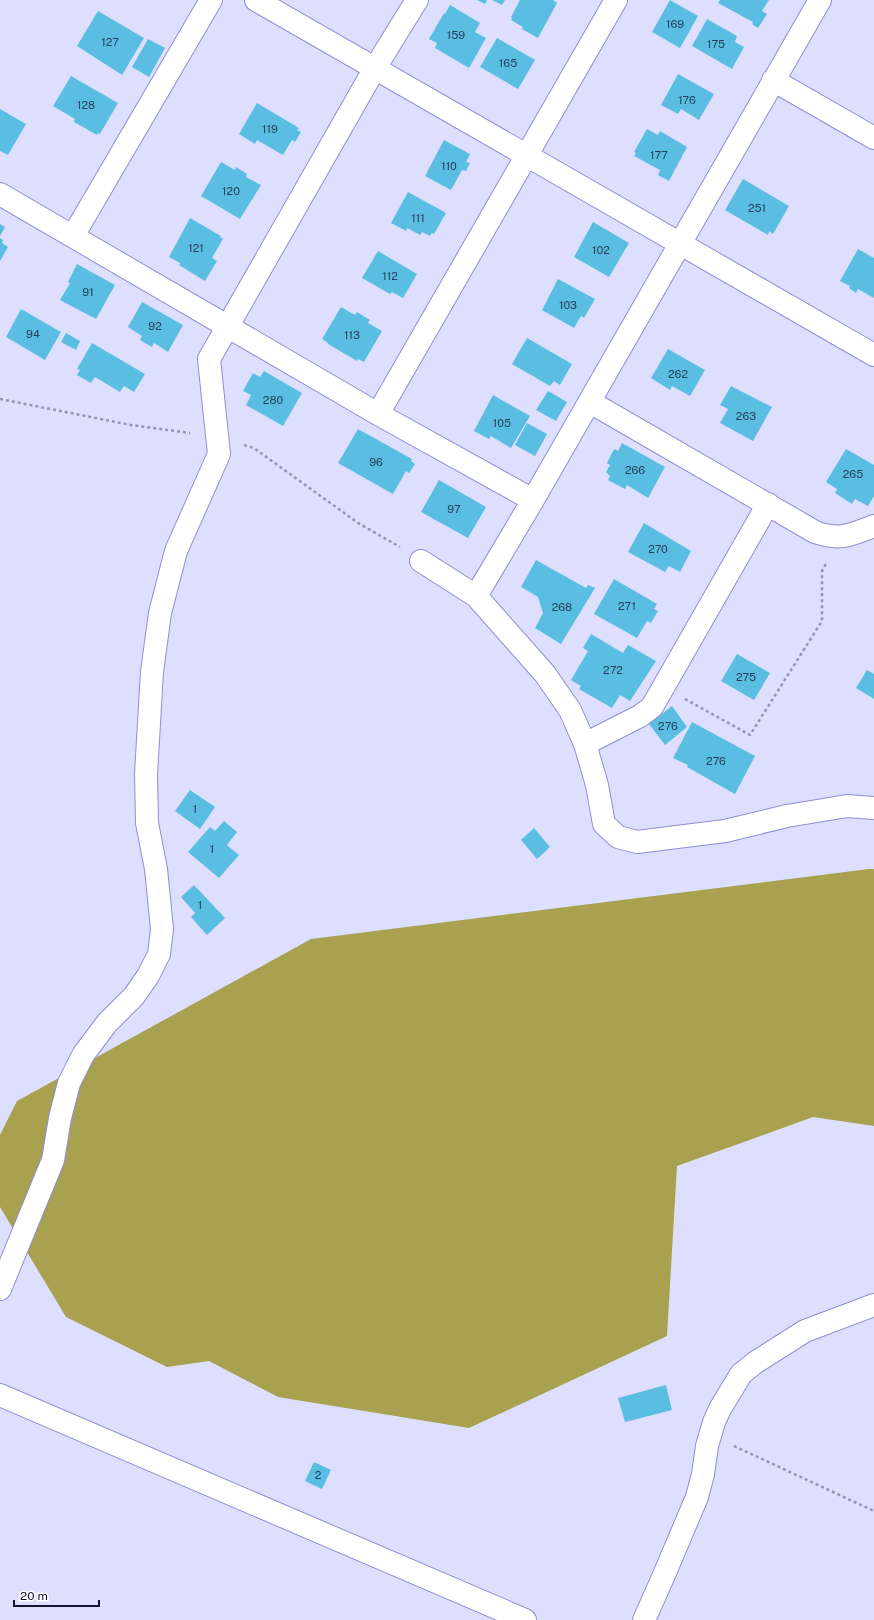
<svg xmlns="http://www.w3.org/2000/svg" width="874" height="1620" viewBox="0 0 874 1620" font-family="'Public Sans',sans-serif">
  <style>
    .forest { fill: #a8a14f }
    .building { fill: #5abee2 }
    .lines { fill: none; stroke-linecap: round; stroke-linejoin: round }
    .minor-casing { stroke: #8f8dd5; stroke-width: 24 }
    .path { stroke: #9493b1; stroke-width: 2.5; stroke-dasharray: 3 3; stroke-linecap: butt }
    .minor { stroke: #fff; stroke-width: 22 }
    .labels { text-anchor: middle; stroke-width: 3; stroke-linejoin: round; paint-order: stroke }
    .number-label { font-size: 11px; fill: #263d5b }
  </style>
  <rect width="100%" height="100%" fill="#dedffe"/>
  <path class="forest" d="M869,869H874V1126L813,1117L677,1166L667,1336L469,1428L278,1397L209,1361L167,1367L66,1317L0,1207V1135L17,1101L311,939Z"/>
  <path class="building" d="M477,0H487L485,4Z
    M492,0H505L502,5Z
    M520,0H553L557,3L538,38L522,29L523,27L511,20L512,18L511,17Z
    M670,0L698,16L680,48L652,32Z
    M720,0H769L762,11L767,14L758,28L752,24L753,22L718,3Z
    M450,5L480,23L475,32L486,38L469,68L435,48L437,43L429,39L444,13L445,14Z
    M98,11L144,38L122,75L77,46Z
    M707,19L737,36L735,42L744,47L732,69L692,46Z
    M497,38L535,60L518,89L480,67Z
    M148,39L165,48L149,77L132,67Z
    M678,74L714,94L699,120L681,109L678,114L661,105Z
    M71,76L118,103L100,134L98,133L97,135L74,122L75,119L53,106Z
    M257,103L299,128L297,130L301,132L295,142L292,140L283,155L257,140L255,144L239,134Z
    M0,109L26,124L8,155L0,151Z
    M647,129L658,135L660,131L687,147L669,181L658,175L660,170L634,156L636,153L634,152Z
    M444,140L470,154L466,162L470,163L466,171L462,170L451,190L425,176Z
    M221,162L235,170L236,167L247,174L246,177L261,185L240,219L201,196Z
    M743,179L789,206L773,234L769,231L768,235L725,210Z
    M408,192L446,213L434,234L432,233L430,236L422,232L420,235L407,228L406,231L391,223Z
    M190,218L221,236L220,237L223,239L212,258L217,261L205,281L179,265L180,263L169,257Z
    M593,222L629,243L609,277L574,257Z
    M0,224L5,227L0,236Z
    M0,238L3,240L2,243L8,247L0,261Z
    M858,249L874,258V298L858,289L856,293L849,288L850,286L840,281Z
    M378,251L417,274L403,298L392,292L390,294L362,278Z
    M77,264L115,285L96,319L60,300L70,283L68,282Z
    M558,279L595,299L584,318L581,316L574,328L542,310Z
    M142,302L183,325L168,352L154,343L152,347L140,340L142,336L128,327Z
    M341,307L355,315L357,312L370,320L368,323L382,331L364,362L358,359L357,361L328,344V343L322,339Z
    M21,309L61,332L45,360L6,337Z
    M66,333L80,341L76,350L61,342Z
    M527,338L572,364L560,385L554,381L550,386L512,364Z
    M92,343L145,374L134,392L124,386L120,392L95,377L91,383L77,375L80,370L77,369Z
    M668,349L705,370L690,396L672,386L670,390L651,378Z
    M264,371L302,393L283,426L246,405L251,395L243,391L253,373L260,377Z
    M731,386L772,407L753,441L720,423L728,409L720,405Z
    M548,391L567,402L556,421L536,410Z
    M493,395L530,416L511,448L491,436L489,439L474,431Z
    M527,423L547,434L535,456L515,445Z
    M358,429L412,459L411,461L415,464L409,473L406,471L393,494L338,463Z
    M622,443L665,467L648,498L627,485L625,489L608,480L610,476L606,472L610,465L607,463L614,449L618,451Z
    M846,449L874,465V496L868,506L855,499L852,504L835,493L837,489L826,482Z
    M439,480L486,507L468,538L421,512Z
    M644,523L691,551L680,572L669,566L665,572L628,552Z
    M536,560L586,588L588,585L595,588L561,644L535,628L543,613L538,597L521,587Z
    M614,579L657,604L654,609L658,611L651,623L647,621L637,638L594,614Z
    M591,634L623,653L628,645L656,661L630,701L620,695L612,708L579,689L581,686L571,680L588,651L583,648Z
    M737,654L770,673L754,700L721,681Z
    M867,670L874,674V699L856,688Z
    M672,706L687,727L665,745L649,724Z
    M692,722L755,756L735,794L687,767L688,765L673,758Z
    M190,790L215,807L200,829L175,811Z
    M224,821L237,832L227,845L239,855L219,878L188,852L210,827L215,831Z
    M534,828L550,847L537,859L521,840Z
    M194,885L225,918L207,935L191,917L195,913L181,897Z
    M666,1385L672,1410L625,1422L618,1398Z
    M314,1462L331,1470L322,1489L305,1481Z"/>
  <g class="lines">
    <defs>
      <path id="minor" d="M256,0L874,355
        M773,80L874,138
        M0,194L378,414L533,500L820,0
        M73,236L211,0
        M590,402L815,532C840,541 850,535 874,526
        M378,414L616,0
        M421,561L476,596L545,674L570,710L585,744L597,785L604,824L618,837L637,842L725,831L787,816L847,806L874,808
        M476,596L533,500
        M585,744L640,716L652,707L768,504
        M0,1289L53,1160L60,1118L69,1083L83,1055L107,1023L134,996L148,976L159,954L162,929L156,869L147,823L146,774L152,672L160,613L176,551L219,454L209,359L375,68L417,0
        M0,1395L525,1620
        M644,1620L664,1575L697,1497L703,1474L707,1446L714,1422L720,1409L741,1374L756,1362L805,1331L874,1305"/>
    </defs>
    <use href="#minor" class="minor-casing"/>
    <path class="path" d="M0,399L131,425L190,433
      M244,445L254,448L358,523L400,547
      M685,699L750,735L822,621V571L827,562
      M734,1446L874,1511"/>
    <use href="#minor" class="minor"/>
  </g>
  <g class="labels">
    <g class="number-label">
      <text x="675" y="28">169</text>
      <text x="456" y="39">159</text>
      <text x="110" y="46">127</text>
      <text x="716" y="48">175</text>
      <text x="508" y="67">165</text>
      <text x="687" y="104">176</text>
      <text x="86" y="109">128</text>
      <text x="270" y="133">119</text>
      <text x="659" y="159">177</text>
      <text x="449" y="170">110</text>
      <text x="231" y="195">120</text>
      <text x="757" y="212">251</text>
      <text x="418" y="222">111</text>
      <text x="196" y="252">121</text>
      <text x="601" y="254">102</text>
      <text x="390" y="280">112</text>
      <text x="88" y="296">91</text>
      <text x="568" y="309">103</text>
      <text x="155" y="330">92</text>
      <text x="33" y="338">94</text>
      <text x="352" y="339">113</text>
      <text x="678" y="378">262</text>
      <text x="273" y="404">280</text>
      <text x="746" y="420">263</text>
      <text x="502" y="427">105</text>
      <text x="376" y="466">96</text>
      <text x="635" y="474">266</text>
      <text x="853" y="478">265</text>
      <text x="454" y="513">97</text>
      <text x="658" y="553">270</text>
      <text x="627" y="610">271</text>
      <text x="562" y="611">268</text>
      <text x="613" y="674">272</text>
      <text x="746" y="681">275</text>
      <text x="668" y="730">276</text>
      <text x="716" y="765">276</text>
      <text x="195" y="813">1</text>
      <text x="212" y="853">1</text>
      <text x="200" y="909">1</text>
      <text x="318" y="1479">2</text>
    </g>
  </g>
  <path d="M14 1600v6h85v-6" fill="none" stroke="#15122e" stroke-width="2"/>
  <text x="20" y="1600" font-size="12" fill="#15122e" stroke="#ffffff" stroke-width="3" paint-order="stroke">20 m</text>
</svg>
